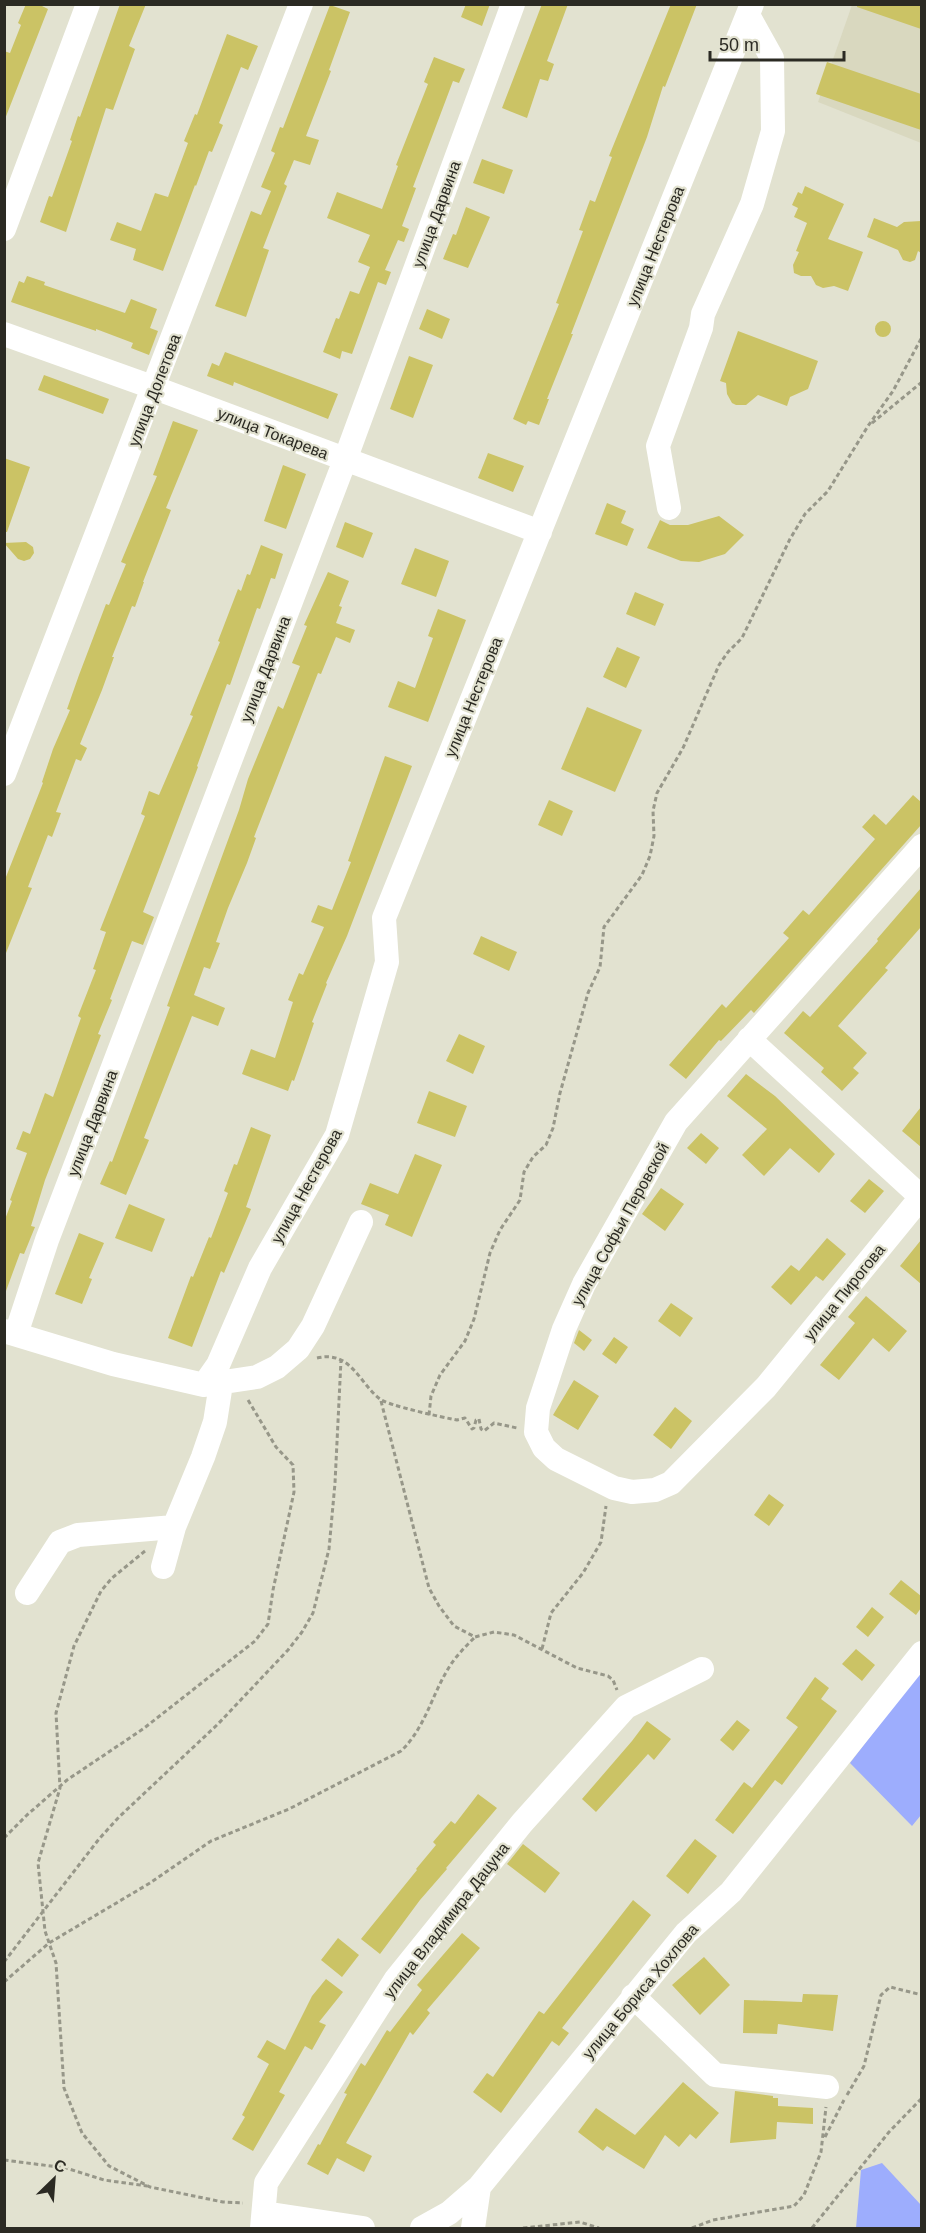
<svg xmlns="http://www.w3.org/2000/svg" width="926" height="2233" viewBox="0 0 926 2233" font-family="Helvetica,sans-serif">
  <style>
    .built { fill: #d9d8bf }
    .forest { fill: #9dadfd }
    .building { fill: #cbc365 }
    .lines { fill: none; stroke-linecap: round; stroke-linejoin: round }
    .path { stroke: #979789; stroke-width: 3; stroke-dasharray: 4.5 3; stroke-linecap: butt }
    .minor { stroke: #fff; stroke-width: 24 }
    .labels { text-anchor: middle; stroke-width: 4.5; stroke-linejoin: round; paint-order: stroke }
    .street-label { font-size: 16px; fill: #2b2a23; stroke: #e2e2d0 }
  </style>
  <rect width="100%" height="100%" fill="#e2e2d0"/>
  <path class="built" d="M852,5H921V143L818,102Z"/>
  <path class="forest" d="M921,1670V1815L912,1826L850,1763Z
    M882,2163L921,2205V2228H856L861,2170Z"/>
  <path class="building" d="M26,4H38L48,9L5,119L4,51L10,53L21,25L18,23Z
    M120,4H146L129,46L135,49L113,110L106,108L66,232L40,222L49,196L52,197L72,141L70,140L78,116L80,117Z
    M466,4H490L482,26L461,17Z
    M542,4H568L547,61L554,64L548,81L540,79L527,118L502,108Z
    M671,4H697L665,87L663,86L647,137L571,334H573L547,399H549L539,425L528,421L526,425L513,419L559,304L556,303L583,231L579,230L590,200L595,202L612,157L609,156Z
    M857,4H921V29L857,7Z
    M330,5L350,12L329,70L331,71L306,136L319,140L310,165L294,160L284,184L287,186L263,248L269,250L246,317L215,306L251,211L261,215L271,191L261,187L275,153L271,151L280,127L283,128Z
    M227,34L258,46L248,70L241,67L219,123L223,125L212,152L209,151L196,186L195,185L163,271L133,260L136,249L110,240L117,222L141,231L155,193L168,197L188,143L184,141L195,114L197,115Z
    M434,57L465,69L459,83L453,81L413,187L416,188L402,226L409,229L404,242L398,240L385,270L391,272L386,285L378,282L352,354L342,351L340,359L323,352L336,318L339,319L350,291L359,294L370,267L358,262L370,235L327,218L337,192L382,209L398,166L396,165L428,84L424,82Z
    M827,62L921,94V130L816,94Z
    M482,159L513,170L504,194L473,183Z
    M805,186L844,204L828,239L863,252L848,291L834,286L823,288L816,285L811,276H801L794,273L793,265L799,252L796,251L807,223L794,217L798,208L792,205L798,192L802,194Z
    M466,207L490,217L468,268L443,259L453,234L456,235Z
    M874,218L897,227L904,222L921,221V253L918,251L915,260L910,262L903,260L898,250L867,237Z
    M27,276L45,282L44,285L125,313L131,299L157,309L150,328L158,331L149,355L131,348L133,343L96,329V331L11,302L19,281L24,283Z
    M427,309L450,319L442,339L419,329Z
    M875 329a8 8 0 1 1 16 0a8 8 0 1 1-16 0Z
    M738,331L818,361L808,389L790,397L787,406L758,395L746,405H736L732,403L727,394L726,383L720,381Z
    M225,352L338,394L328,419L234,382L233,386L207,376L212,363L219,366Z
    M409,356L433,365L413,418L390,409Z
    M44,375L109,399L103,414L38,390Z
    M173,421L198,430L166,508L171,510L143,582H144L135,607L132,606L112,657H114L102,690L80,744L87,748L81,761L76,759L56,812L61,813L52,837L48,835L28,887L32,888L4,958V882L43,783L42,782L53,749L70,710L67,709L79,675L106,604L109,605L126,564L121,562L157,476L153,475Z
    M488,453L524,466L513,492L478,478Z
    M4,458L30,467L7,532H4Z
    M283,465L306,474L286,529L264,521Z
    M607,503L626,511L621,523L634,529L627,546L595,534Z
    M719,516L744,535L725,554L699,562L681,561L647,548L660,520L670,525H688Z
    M345,522L373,533L363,558L336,547Z
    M26,542L33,547L34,553L30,559L24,561L18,559L4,543Z
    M261,545L283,554L275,579L271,578L260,609L257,608L230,685L227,684L197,766L198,767L143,912L154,917L143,945L132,941L110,999L112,1000L98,1034L101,1035L45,1180L31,1226L35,1227L24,1254L20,1253L6,1291H4V1222L12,1201L10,1200L27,1153L16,1149L23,1131L30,1134L45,1093L53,1097L81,1018L78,1016L96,970L93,969L106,932L100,930L145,816L141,814L149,791L159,795L193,716L190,715L220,642L218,641L238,589L241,591L247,574L250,575Z
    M415,548L449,561L436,597L401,584Z
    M328,572L349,581L339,606L342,607L336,623L355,630L350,643L336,637L321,674L318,673L254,837L256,838L247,863L228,908L216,942L220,943L210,969L204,967L194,995L225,1008L218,1026L192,1016L144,1138L149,1140L126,1195L100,1184L110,1161L112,1162L170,1007L167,1006L239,810L248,779L278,706L283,709L300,666L292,663L307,626L304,625Z
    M635,592L664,604L655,626L626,614Z
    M438,609L466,620L428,722L388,707L398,681L415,688L433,638L428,636Z
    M617,647L640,657L626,688L603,677Z
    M587,707L642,730L615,792L561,769Z
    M385,756L412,766L347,936L326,983L327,984L312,1022L314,1023L300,1064L294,1081L292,1080L288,1091L242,1074L251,1049L275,1058L293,1002L288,1000L299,973L303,975L324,927L311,922L318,905L332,910L351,862L348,861Z
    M913,795L921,802V825L754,1013L751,1010L721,1041L719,1040L686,1079L669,1065L722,1004L726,1008L789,938L783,933L803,910L809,915L875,839L862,827L874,814L886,825Z
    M549,800L573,811L562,836L538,825Z
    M921,888V927L885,968L888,970L838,1026L867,1053L853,1068L859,1073L842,1091L821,1072L824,1068L784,1033L803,1011L810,1017L878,941L877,939Z
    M481,936L517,952L509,971L473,954Z
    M459,1034L485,1046L473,1074L446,1061Z
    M746,1074L775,1096L835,1154L819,1173L790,1148L764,1176L742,1155L767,1129L727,1096Z
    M429,1091L467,1106L455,1137L417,1123Z
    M921,1107V1147L902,1131Z
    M251,1127L271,1135L246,1207L251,1209L224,1273L221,1271L192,1347L168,1338L191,1276L193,1277L209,1237L211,1238L228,1193L224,1191L234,1164L237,1165Z
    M701,1133L719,1148L706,1164L687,1148Z
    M415,1154L442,1165L412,1237L385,1225L389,1215L361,1204L370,1183L398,1194Z
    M869,1179L884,1191L865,1213L850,1201Z
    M661,1188L684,1204L665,1231L642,1214Z
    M129,1204L165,1219L152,1252L115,1238Z
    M79,1233L104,1243L89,1278L92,1279L82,1304L55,1294Z
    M827,1238L846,1254L823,1281L816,1276L791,1305L771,1287L791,1265L799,1271Z
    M921,1240V1284L900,1266Z
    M866,1296L907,1331L889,1352L873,1338L839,1380L820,1365L855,1323L848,1317Z
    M671,1303L693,1318L680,1337L658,1321Z
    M579,1330L592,1340L584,1351L574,1343Z
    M614,1337L628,1347L616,1364L602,1354Z
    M574,1380L599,1396L578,1430L553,1415Z
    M675,1407L692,1421L671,1449L653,1435Z
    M769,1494L784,1505L769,1526L754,1515Z
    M901,1580L921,1596V1608L916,1615L889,1594Z
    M872,1607L884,1617L868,1637L856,1627Z
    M856,1649L875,1665L862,1681L842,1664Z
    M815,1677L829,1688L821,1699L837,1711L782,1785L775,1780L733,1834L715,1820L744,1782L752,1788L798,1727L786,1718Z
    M737,1720L750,1730L733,1751L720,1740Z
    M647,1721L671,1739L654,1760L648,1754L596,1812L582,1799L632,1741Z
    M478,1794L497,1808L446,1868L447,1869L420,1900L380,1954L361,1939L417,1870L416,1869L436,1845L433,1842L451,1821L455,1824Z
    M695,1839L717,1856L688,1894L666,1876Z
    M523,1844L560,1873L545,1893L507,1864Z
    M633,1900L651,1915L562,2028L569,2033L559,2046L552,2041L501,2113L473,2092L487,2073L493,2077L539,2011L544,2014Z
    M462,1933L480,1948L427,2010L430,2013L413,2035L410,2032L346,2143L372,2156L364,2172L337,2158L328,2175L307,2164L318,2144L320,2145L347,2094L344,2093L361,2063L365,2066L387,2030L390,2032L422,1990L417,1985Z
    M338,1938L359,1955L342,1977L321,1960Z
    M704,1957L730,1985L700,2015L672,1985Z
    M326,1979L343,1992L319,2022L326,2025L312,2050L305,2046L279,2092L285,2095L253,2151L232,2139L245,2117L242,2115L269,2064L257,2057L267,2040L285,2050L312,1996Z
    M803,1994L838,1995L833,2031L778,2024L777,2034L743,2033L744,2000L802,2002Z
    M683,2082L719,2113L696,2139L690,2134L679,2147L665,2135L644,2169L607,2146L603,2151L578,2132L596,2108L635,2135Z
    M735,2091L773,2096V2098H778V2106L813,2108V2124L777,2122L776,2139L730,2143Z"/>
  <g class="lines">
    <path class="path" d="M872,423L922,382
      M317,1358C351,1350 359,1383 380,1399C386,1405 445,1418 457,1420L465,1418L472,1429L474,1428L476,1420L479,1419L481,1429L484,1431L494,1423L517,1428
      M381,1401L429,1588L439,1606L454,1626L475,1637L494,1632L514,1635L577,1668L608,1676L613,1680L617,1690
      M429,1415L431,1396L440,1375L465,1341L474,1319L490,1253L500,1230L520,1200L524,1172L533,1157L546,1145L553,1128L560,1093L588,993L600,967L604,927L642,875L650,856L654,836L653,811L657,793L683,748L719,665L728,652L742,638L790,539L805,514L828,491L868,426L893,391L922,337
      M145,1551L112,1578L101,1591L74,1646L56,1713L60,1788L38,1863L45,1931L56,1963L64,2088L82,2133L109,2166L150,2187L223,2202L243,2203
      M542,1649L551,1613L583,1573L601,1542L606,1506
      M4,1838L27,1815L67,1780L143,1729L255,1641L268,1624L273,1590L294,1492L293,1465L276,1447L248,1400
      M4,1962L99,1839L119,1817L218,1724L288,1650L302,1632L313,1613L329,1549L335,1483L341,1360
      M4,1982L49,1943L150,1883L211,1841L289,1809L401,1751C425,1728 431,1697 448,1669C455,1657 465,1647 475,1637
      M847,2095L864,2066L881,1995L890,1987L922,1995
      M825,2137L844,2100
      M4,2160L66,2168L104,2180L147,2186
      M523,2228L580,2222L599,2228
      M692,2228L713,2220L794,2206L804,2195L821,2152L826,2107
      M812,2228L889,2132L922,2098"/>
    <path class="minor" d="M4,229L88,4
      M4,334L155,388L540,532
      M669,508L658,446L701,328L703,314L752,204L773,131L772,58L748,15
      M4,774L301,4
      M922,846L676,1122L584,1284L564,1329L538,1408L536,1432L544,1448L556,1459L614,1488L632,1492L655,1490L671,1483L766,1387L922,1196
      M749,1039L921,1197
      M4,1331L113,1364L204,1385L257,1377L277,1367L298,1349L313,1326L361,1222
      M16,1334L47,1240L345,460L513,4
      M204,1385L218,1365L260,1268L337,1135L387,962L384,918L752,4
      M163,1567L174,1527L203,1457L215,1422L221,1384
      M27,1593L60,1542L78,1535L174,1527
      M633,1996L715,2075L827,2087
      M264,2213L363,2228
      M262,2228L266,2183L396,1979L522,1823L626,1707L702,1669
      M422,2228L449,2213L479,2187
      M473,2228L479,2187L686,1933L731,1892L922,1653"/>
  </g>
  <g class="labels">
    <g class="street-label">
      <text transform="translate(436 214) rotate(-70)" y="6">улица Дарвина</text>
      <text transform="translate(655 246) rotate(-68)" y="6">улица Нестерова</text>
      <text transform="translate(154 390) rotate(-69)" y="6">улица Долетова</text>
      <text transform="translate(273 433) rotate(21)" y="6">улица Токарева</text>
      <text transform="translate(265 669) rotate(-69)" y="6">улица Дарвина</text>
      <text transform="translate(473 697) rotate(-68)" y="6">улица Нестерова</text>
      <text transform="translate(92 1123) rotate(-69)" y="6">улица Дарвина</text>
      <text transform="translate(306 1186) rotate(-61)" y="6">улица Нестерова</text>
      <text transform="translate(620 1224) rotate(-61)" y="6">улица Софьи Перовской</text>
      <text transform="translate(844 1292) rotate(-51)" y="6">улица Пирогова</text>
      <text transform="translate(446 1920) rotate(-52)" y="6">улица Владимира Дацуна</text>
      <text transform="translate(640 1991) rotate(-50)" y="6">улица Бориса Хохлова</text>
    </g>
  </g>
  <rect width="926" height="2233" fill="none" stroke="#2b2a23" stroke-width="12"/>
  <g transform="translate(54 2179) rotate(25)" stroke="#e2e2d0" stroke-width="4.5" paint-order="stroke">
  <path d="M0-4.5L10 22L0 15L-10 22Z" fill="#2b2a23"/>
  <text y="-9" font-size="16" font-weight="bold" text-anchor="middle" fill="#2b2a23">С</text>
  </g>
  <path d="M710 51v9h134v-9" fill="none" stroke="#2b2a23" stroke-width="3"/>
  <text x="719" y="51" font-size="18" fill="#2b2a23" stroke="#e2e2d0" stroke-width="4.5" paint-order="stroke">50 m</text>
</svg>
